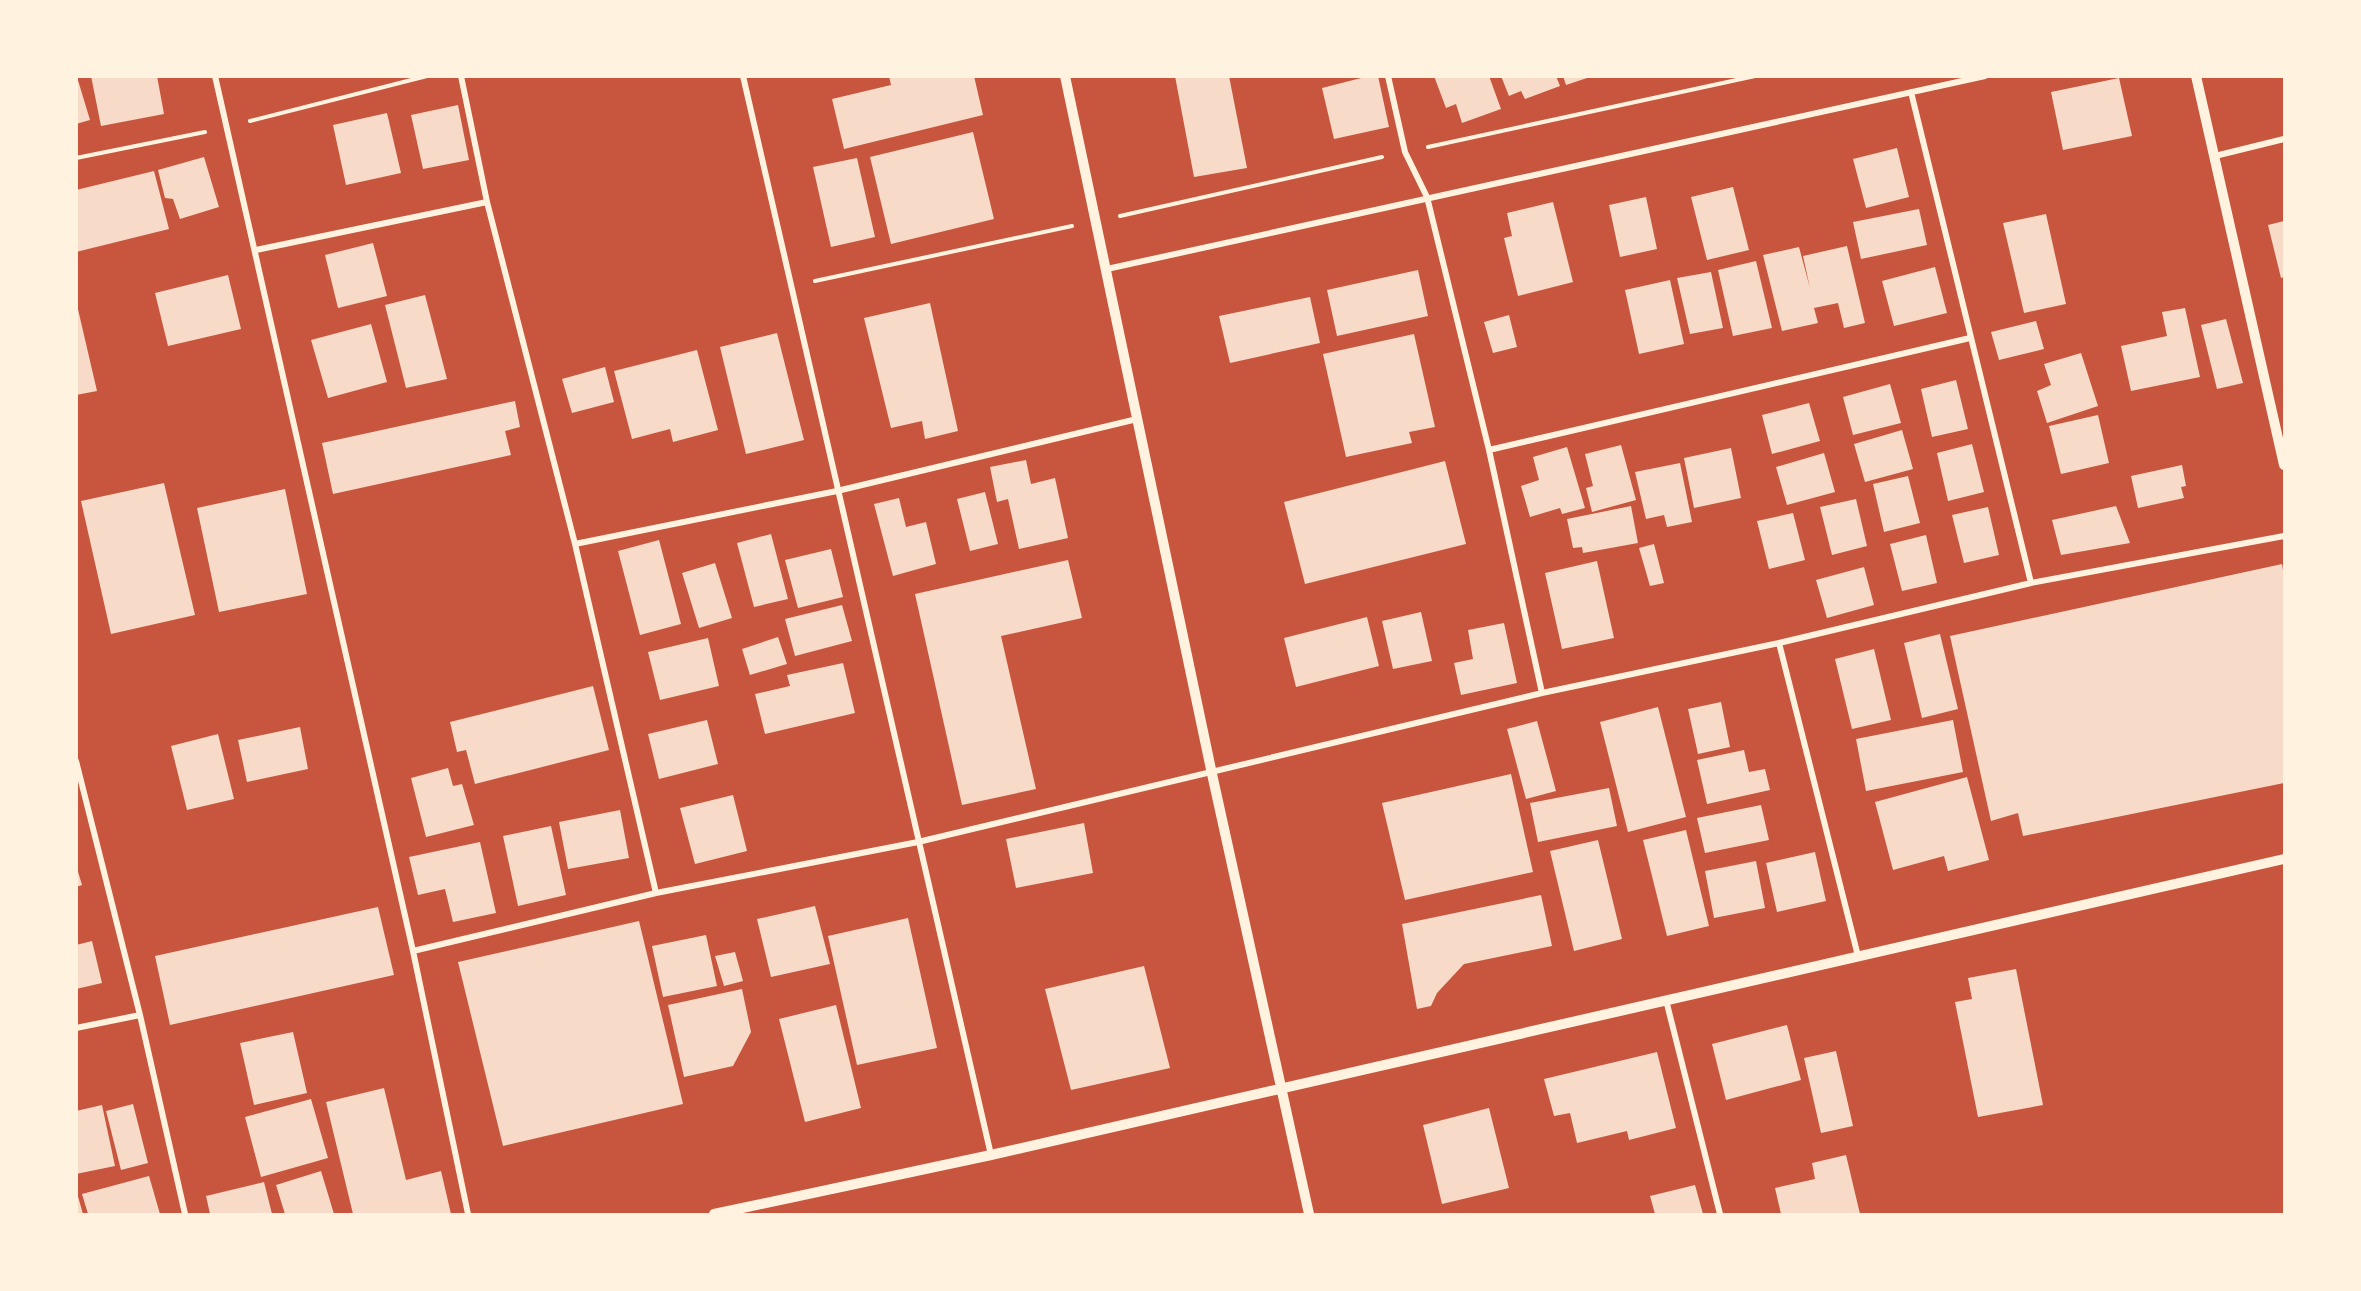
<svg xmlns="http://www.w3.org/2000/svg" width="2361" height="1291" viewBox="0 0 2361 1291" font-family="'Open Sans',sans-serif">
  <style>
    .building { fill: #f7dbc8 }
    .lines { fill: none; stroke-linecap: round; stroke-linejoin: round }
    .path { stroke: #fff3e0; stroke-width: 4 }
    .minor { stroke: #fff3e0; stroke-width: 6 }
    .tertiary { stroke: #fff3e0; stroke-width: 10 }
  </style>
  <rect width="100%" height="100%" fill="#c8553d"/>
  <path class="building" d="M91,76H157L164,114L101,126Z
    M889,76H974L983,115L844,149L832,99L891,85Z
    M1175,76H1229L1247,168L1194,177Z
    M1369,76H1378L1389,127L1334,139L1322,88Z
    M1434,76H1489L1501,109L1462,123L1456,104L1446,108Z
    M1501,76H1556L1560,86L1525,99L1521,91L1509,96Z
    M1563,76H1590V77L1566,85Z
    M77,77L90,120L76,124V78Z
    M2119,78L2132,136L2063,150L2051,92Z
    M458,105L469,160L423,169L411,115Z
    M387,113L401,173L346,185L333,125Z
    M973,132L994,219L891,244L870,157Z
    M1897,148L1909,197L1866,208L1853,159Z
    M204,157L219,207L180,219L173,199L165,198L158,170Z
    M857,158L875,237L831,247L813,167Z
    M154,171L169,229L76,252V190Z
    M1733,187L1749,250L1707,260L1691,197Z
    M1646,197L1657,249L1620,257L1609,205Z
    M1553,202L1573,282L1518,296L1504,238L1512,236L1507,213Z
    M1919,209L1927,245L1861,259L1853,222Z
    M2046,214L2066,304L2024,313L2003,223Z
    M2284,221V277L2281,278L2268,225Z
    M373,243L387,296L338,308L325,255Z
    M1847,246L1865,323L1844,328L1838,303L1814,308L1818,323L1782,331L1763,255L1799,247L1810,288L1803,256Z
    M1756,261L1772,328L1733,336L1718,270Z
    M1935,267L1947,313L1894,326L1882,281Z
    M1418,270L1428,316L1337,336L1327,290Z
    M1711,272L1723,328L1690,334L1677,278Z
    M228,275L241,329L168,346L155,293Z
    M1670,280L1684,344L1639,354L1625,290Z
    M425,295L447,379L406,388L385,305Z
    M1310,297L1320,343L1230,363L1219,316Z
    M930,303L958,431L925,439L922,421L891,428L864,318Z
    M77,305L97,391L76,395V306Z
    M2185,308L2200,377L2131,391L2121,346L2167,336L2162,312Z
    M1509,315L1517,347L1493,353L1484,322Z
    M2226,319L2243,383L2217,389L2201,325Z
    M2036,321L2044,349L1999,360L1991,332Z
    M371,324L387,382L328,398L311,340Z
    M777,333L804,440L746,454L720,347Z
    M1414,334L1435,427L1409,432L1412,443L1346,457L1323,354Z
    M697,350L718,430L673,442L670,429L632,439L614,371Z
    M2081,353L2098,406L2047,423L2037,391L2051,385L2044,364Z
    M605,367L614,402L572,413L562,379Z
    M1956,380L1968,429L1932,437L1921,389Z
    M1890,384L1901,423L1853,435L1843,397Z
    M515,401L520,427L505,431L511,455L333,494L322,443Z
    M1809,403L1820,441L1772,454L1762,415Z
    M2098,415L2109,463L2061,474L2049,426Z
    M1902,430L1913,469L1865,482L1854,444Z
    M1972,444L1984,492L1948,501L1937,453Z
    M1621,445L1636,500L1592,512L1586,488L1593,486L1585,454Z
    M1567,447L1585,508L1562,514L1560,508L1530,517L1521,486L1539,480L1533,457Z
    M1731,448L1741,498L1694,508L1684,458Z
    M1824,453L1835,492L1787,505L1776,467Z
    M1026,460L1031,484L1055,478L1068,538L1019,549L1008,499L997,502L990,467Z
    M1445,461L1466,544L1305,584L1284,502Z
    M1680,463L1692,522L1667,527L1664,515L1646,519L1635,472Z
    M2182,465L2186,486L2181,487L2184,498L2138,508L2131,476Z
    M1908,476L1920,523L1884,532L1873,484Z
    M164,483L195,615L111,634L81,501Z
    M285,489L307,594L219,612L197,508Z
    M985,492L998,544L970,551L957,499Z
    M899,498L906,527L926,522L936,564L893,576L874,504Z
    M1856,499L1867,546L1832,555L1820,507Z
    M1631,506L1638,543L1583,553L1582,547L1573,548L1567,519Z
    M2116,506L2130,543L2061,555L2052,520Z
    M1988,507L1999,555L1964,563L1952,515Z
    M1793,513L1805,560L1769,569L1757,521Z
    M771,534L788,599L754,607L737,543Z
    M1926,535L1937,583L1902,591L1890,544Z
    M659,540L681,624L640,635L618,551Z
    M1654,544L1664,583L1650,586L1639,548Z
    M831,549L843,597L798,608L785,560Z
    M1068,560L1082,618L1001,636L1036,789L962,805L915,594Z
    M1597,561L1614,638L1562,649L1545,573Z
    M715,563L732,618L699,628L682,573Z
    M2282,564L2284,576V783L2023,836L2018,813L1991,821L1950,636Z
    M1864,567L1874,605L1827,618L1816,580Z
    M842,605L852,641L795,656L785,619Z
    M1421,612L1432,661L1393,669L1382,621Z
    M1367,617L1379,666L1296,687L1284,638Z
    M1504,623L1517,683L1461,695L1454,663L1473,659L1468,630Z
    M1940,634L1958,709L1922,718L1904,643Z
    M778,637L787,664L750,675L742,649Z
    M708,638L719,686L660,700L648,652Z
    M1874,649L1891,720L1852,729L1835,659Z
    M843,663L855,713L765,734L755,694L790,686L787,675Z
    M593,686L609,750L475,784L466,750L457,752L450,722Z
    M1721,702L1730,747L1698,754L1688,709Z
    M1658,707L1686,817L1628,832L1600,722Z
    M707,720L718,764L659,779L648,734Z
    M1953,720L1963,772L1866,791L1856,739Z
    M1537,721L1556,791L1526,799L1507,729Z
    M300,727L308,769L247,782L238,740Z
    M218,734L234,799L187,810L171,746Z
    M1744,750L1749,772L1765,769L1770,790L1707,804L1697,760Z
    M448,768L453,786L462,784L474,825L426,837L411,778Z
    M1511,774L1533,872L1405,900L1382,803Z
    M1967,777L1989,860L1948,871L1944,856L1893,870L1875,802Z
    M1609,788L1617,826L1538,842L1530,803Z
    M733,795L747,851L695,864L680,808Z
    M1761,805L1769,840L1705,853L1697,818Z
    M620,810L629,858L568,869L559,822Z
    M1084,823L1093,873L1016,888L1006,839Z
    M551,826L566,895L518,906L503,836Z
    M1686,830L1709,926L1667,936L1643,840Z
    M1598,840L1622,939L1574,951L1550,851Z
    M480,842L496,913L453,922L445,889L418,895L409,857Z
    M1815,852L1826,901L1777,912L1766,863Z
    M1756,861L1765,908L1714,918L1705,871Z
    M76,865L82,885L76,887Z
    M1541,895L1552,946L1464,964L1437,993L1431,1006L1417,1009L1402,924Z
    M815,906L830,964L771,977L757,919Z
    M378,907L394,975L170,1025L155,956Z
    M908,918L937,1048L857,1065L828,936Z
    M639,921L683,1104L503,1146L458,962Z
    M706,935L717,986L663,997L652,946Z
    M92,941L102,983L76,989V945Z
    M735,952L743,981L724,986L715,956Z
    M1144,966L1170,1068L1071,1090L1045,989Z
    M2016,969L2043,1105L1978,1117L1955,1002L1972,999L1968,978Z
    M742,989L751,1032L733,1066L684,1077L668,1005Z
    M836,1005L861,1108L805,1122L779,1019Z
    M1787,1025L1801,1080L1726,1100L1712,1044Z
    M293,1032L307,1093L254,1105L240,1043Z
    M1836,1051L1853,1126L1821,1133L1804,1058Z
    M1657,1052L1676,1128L1629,1140L1627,1131L1577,1143L1570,1113L1554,1116L1544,1079Z
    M384,1088L406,1180L441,1171L451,1214H353L326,1102Z
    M311,1099L328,1158L261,1177L245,1117Z
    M133,1104L148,1163L121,1170L106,1111Z
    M102,1105L115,1166L76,1174V1111Z
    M1489,1108L1509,1188L1442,1204L1423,1125Z
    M1846,1155L1860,1214H1781L1775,1188L1815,1179L1812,1163Z
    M321,1171L334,1214H285L276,1185Z
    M149,1176L160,1214H88L82,1194Z
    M264,1182L272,1214H210L206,1196Z
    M1695,1185L1703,1214H1655L1650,1196Z
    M76,1193H77L83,1214H76Z"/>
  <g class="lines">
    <path class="path" d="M250,121L427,76
      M1428,147L1755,76
      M76,158L205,132
      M1120,216L1382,157
      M815,281L1072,226"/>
    <path class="minor" d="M215,76L413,951L468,1214
      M461,76L487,202L575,544
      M743,76L991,1155
      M1388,76L1405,152L1427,197L1489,450L1542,693
      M1911,92L2031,583
      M2215,156L2284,139
      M256,250L487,202
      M1107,269L1985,76
      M1489,450L1970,338
      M1779,643L1858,956
      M76,761L140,1015L185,1214
      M656,893L575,544L837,491L1137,419
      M413,951L656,893L918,842L1542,693L1779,643L2031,583L2284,536
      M1666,1000L1720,1214
      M76,1028L140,1015"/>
    <path class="tertiary" d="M1065,76L1212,774L1309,1214
      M2196,76L2284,465
      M714,1214L991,1155L2284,859"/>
  </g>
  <rect width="2361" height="1291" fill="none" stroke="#fff3e0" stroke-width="156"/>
</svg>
